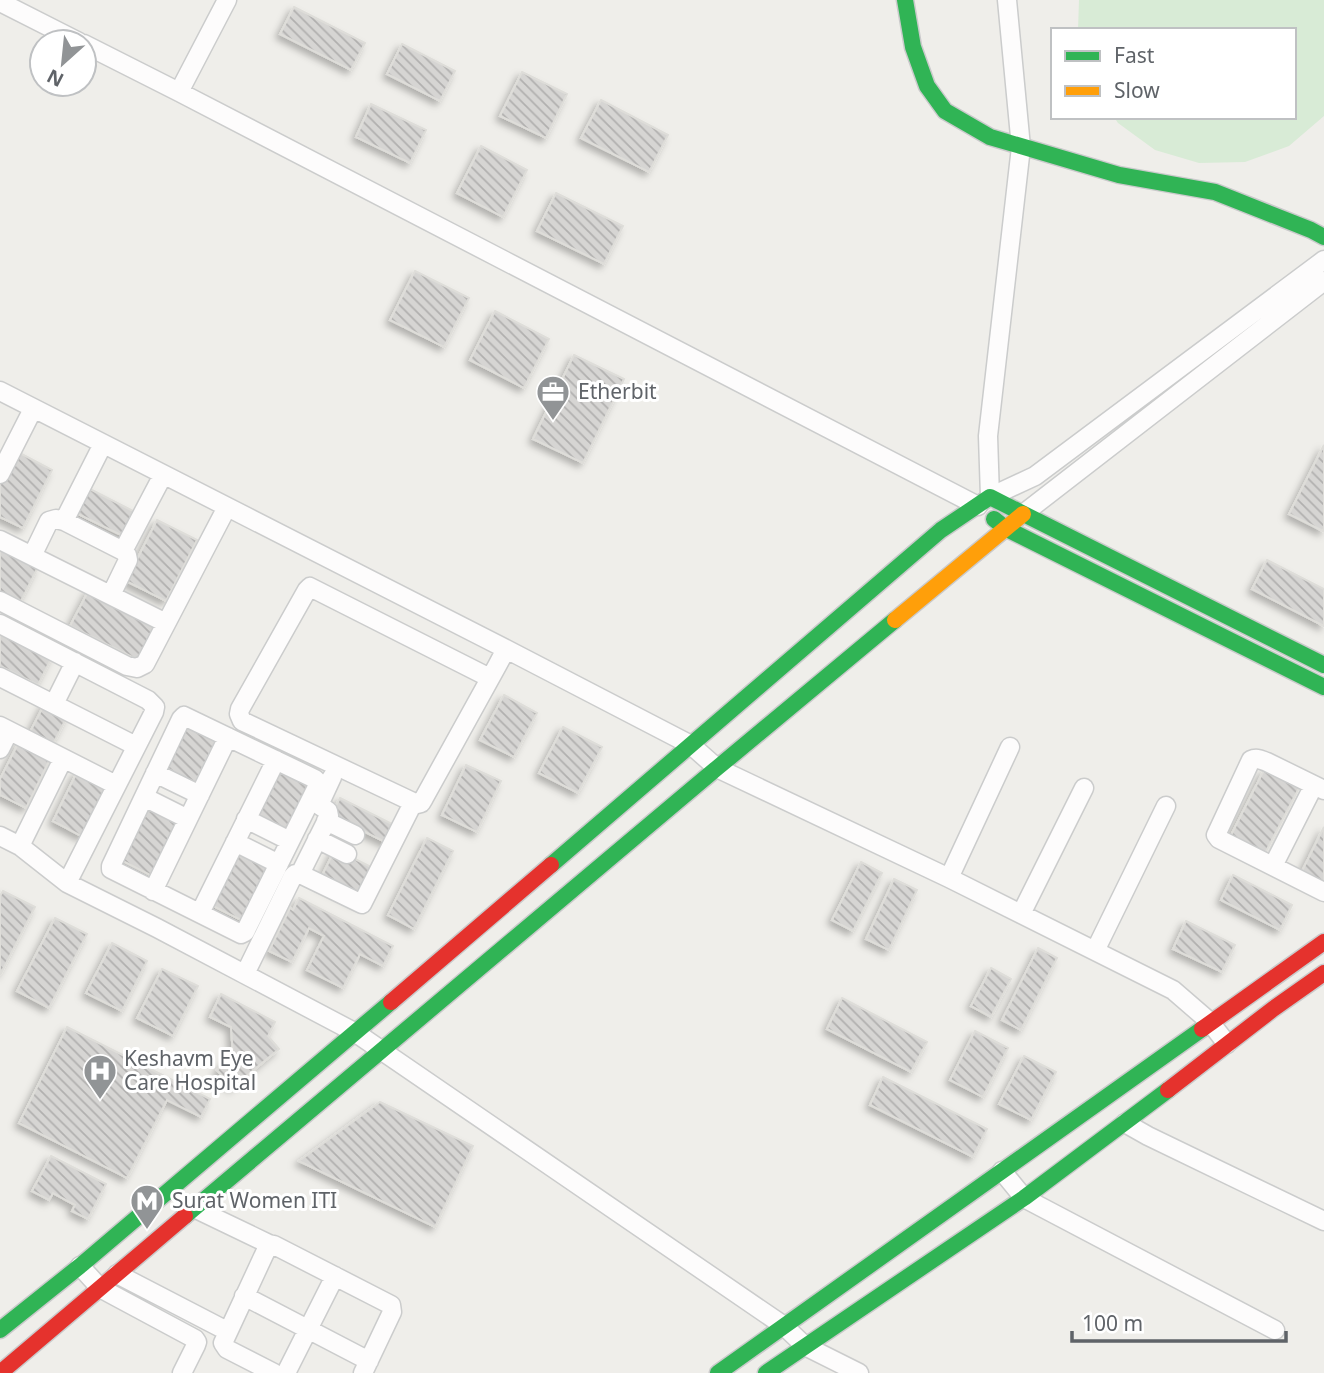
<svg xmlns="http://www.w3.org/2000/svg" width="1324" height="1373" viewBox="0 0 1324 1373" font-family="'Noto Sans',sans-serif">
  <style>
    .green { fill: #d8ebd6 }
    .building { fill: url(#building-back-hatch); stroke: #deddd9; stroke-width: 2; filter: url(#shadow) }
    .lines { fill: none; stroke-linecap: round; stroke-linejoin: round }
    .street-casing { stroke: #cbcccc; stroke-width: 21 }
    .fast-casing { stroke: #cacacb; stroke-width: 19 }
    .slow-casing { stroke: #cacacb; stroke-width: 19 }
    .jam-casing { stroke: #cacacb; stroke-width: 19 }
    .street { stroke: #fdfcfc; stroke-width: 18 }
    .fast { stroke: #30b455; stroke-width: 16 }
    .slow { stroke: #ff9f0a; stroke-width: 16 }
    .jam { stroke: #e5322d; stroke-width: 16 }
    .labels { text-anchor: middle; stroke-width: 6; stroke-linejoin: round; paint-order: stroke }
    .poi-label { font-size: 21px; fill: #5f6368; stroke: #fff; text-anchor: start }
  </style>
  <defs>
    <pattern id="building-back-hatch" width="6" height="6" patternUnits="userSpaceOnUse" patternTransform="scale(1.75)"><rect width="6" height="6" fill="#d6d5d3"/><path d="M-1 5l2 2M0 0l6 6M5-1l2 2" fill="none" stroke="#b1b0af"/></pattern>
    <filter id="shadow"><feDropShadow dx="-4" dy="4" stdDeviation="3.5" flood-color="#0004"/></filter>
  </defs>
  <rect width="100%" height="100%" fill="#efeeea"/>
  <path class="green" d="M1079,0H1324V116L1289,146L1245,162L1199,163L1155,150L1118,123L1114,117H1294V30H1078Z"/>
  <path class="building" d="M294,7L365,43L351,70L280,34Z
    M402,44L455,71L440,101L387,74Z
    M522,72L567,94L546,138L500,116Z
    M601,100L668,135L649,172L581,138Z
    M371,104L426,130L410,163L356,137Z
    M481,146L527,170L503,217L457,193Z
    M556,193L623,226L604,264L537,231Z
    M415,271L469,298L444,347L390,320Z
    M495,311L549,339L524,388L470,360Z
    M574,355L624,379L583,463L533,439Z
    M1324,445V528L1323,531L1289,514Z
    M14,450L52,470L23,528L0,517V477Z
    M86,487L137,513L125,537L74,512Z
    M157,520L197,540L166,601L126,581Z
    M0,548L38,567L20,603L0,593Z
    M1267,560L1324,589V626L1252,589Z
    M89,590L156,623L138,660L70,626Z
    M4,628L54,653L38,685L0,666V636Z
    M504,695L537,713L514,757L480,740Z
    M45,703L68,715L53,744L30,732Z
    M186,718L219,735L195,783L162,766Z
    M563,727L602,747L578,793L539,773Z
    M19,742L51,757L26,808L0,795V779Z
    M280,765L314,782L288,831L255,814Z
    M466,765L501,781L477,832L442,815Z
    M1264,770L1299,788L1263,857L1229,839Z
    M77,772L108,788L83,837L53,821Z
    M340,798L400,828L391,845L331,815Z
    M146,800L181,817L152,876L117,858Z
    M1324,827V889L1299,877Z
    M427,838L453,851L414,929L388,915Z
    M235,846L274,865L245,922L207,903Z
    M335,849L377,870L360,903L319,882Z
    M861,862L882,873L853,931L832,920Z
    M1233,875L1292,905L1280,930L1221,900Z
    M894,879L917,890L889,950L866,939Z
    M3,891L35,907L0,975V896Z
    M299,898L393,946L383,966L360,954L343,988L307,970L324,936L309,928L292,962L269,951L290,908L293,910Z
    M55,918L87,934L49,1008L17,991Z
    M1186,921L1235,945L1222,972L1173,949Z
    M112,943L147,961L122,1011L86,993Z
    M1038,948L1057,958L1021,1030L1002,1020Z
    M991,968L1011,979L991,1017L971,1006Z
    M162,969L198,986L173,1036L137,1018Z
    M221,994L275,1022L268,1036L279,1049L232,1088L217,1070L233,1056L231,1027L210,1017Z
    M842,998L927,1042L911,1072L827,1029Z
    M67,1027L210,1099L201,1117L167,1100L127,1178L19,1123Z
    M975,1031L1008,1048L983,1097L950,1080Z
    M1024,1056L1056,1072L1031,1120L999,1104Z
    M883,1077L987,1129L973,1157L870,1105Z
    M380,1102L473,1146L435,1227L299,1161Z
    M51,1156L106,1184L88,1219L72,1211L75,1205L53,1193L49,1200L32,1191Z"/>
  <g class="lines">
    <defs>
      <path id="street" d="M1007,0L1021,147L988,436L990,497L1035,476L1324,260
        M0,2L79,42
        M84,44L179,92L978,506
        M179,92L227,0
        M0,391L506,649L691,745L717,768L949,878L1173,990L1210,1022L1227,1044
        M0,474L33,409
        M1023,514L1324,281
        M64,521L103,444
        M0,540L166,623
        M123,551L163,475
        M32,556L49,521L56,519L64,521L123,551L127,555L128,560L111,595
        M0,601L127,666L137,668L145,664L227,507
        M0,624L148,700L155,707L154,712L67,883
        M0,677L136,746
        M490,678L310,587L307,590L240,709L239,714L242,721L417,804L421,803L424,798L497,666L506,649
        M54,704L75,662
        M184,716L315,779L319,783L245,932L241,934L111,869V866L181,719Z
        M0,726L116,785
        M0,749L9,731
        M155,773L200,795
        M1324,790L1267,762C1261,760 1257,757 1251,760L1216,835L1219,839L1324,892
        M144,797L188,819
        M246,819L290,841
        M326,821L355,835
        M0,836L20,846L67,883L157,928L356,1033L784,1326L805,1346L859,1373
        M317,839L347,854
        M235,842L279,864
        M20,846L63,759
        M1273,866L1314,785
        M300,874L329,816L328,811L319,805L332,777
        M949,878L1010,747
        M153,891L228,737
        M200,913L276,760
        M1021,914L1084,788
        M1095,951L1166,806
        M245,974L293,876L295,874H300L362,904L413,803
        M1125,1123L1148,1136L1324,1221
        M1002,1171L1024,1198L1275,1330
        M194,1208L269,1244
        M80,1266L100,1288L195,1339L197,1342L196,1345L182,1373
        M117,1274L227,1331
        M244,1296L369,1361
        M274,1373L227,1349L223,1343L269,1244L274,1245L391,1305L392,1312L363,1373
        M286,1373L335,1276"/>
      <path id="fast" d="M905,0L913,47L927,86L945,111L990,137L1119,175L1215,192L1311,230L1324,237
        M994,519L1005,528L1324,687
        M551,865L941,530L990,497L1324,665
        M185,1216L717,768L895,620
        M0,1330L80,1266L391,1002
        M718,1373L1202,1029
        M766,1373L1024,1198L1168,1090"/>
      <path id="slow" d="M895,620L1023,514"/>
      <path id="jam" d="M391,1002L551,865
        M1202,1029L1324,942
        M1168,1090L1273,1009L1324,973
        M0,1373L185,1216"/>
    </defs>
    <use href="#street" class="street-casing"/>
    <use href="#fast" class="fast-casing"/>
    <use href="#slow" class="slow-casing"/>
    <use href="#jam" class="jam-casing"/>
    <use href="#street" class="street"/>
    <use href="#fast" class="fast"/>
    <use href="#slow" class="slow"/>
    <use href="#jam" class="jam"/>
  </g>
  <defs>
    <symbol id="office-pin" viewBox="-11 -11 22 30"><path d="M0 17L-7.5 6A9.5 9.5 0 1 1 7.5 6Z" fill="#919496" stroke="#fff"/><path d="M-6-3h4V-5.5h4V-3h4V5H-6ZM-1-4.5V-3h2v-1.5ZM-6 0V1H6V0Z" fill="#fff"/></symbol>
    <symbol id="hospital-pin" viewBox="-11 -11 22 30"><path d="M0 17L-7.5 6A9.5 9.5 0 1 1 7.5 6Z" fill="#919496" stroke="#fff"/><path d="M-5-5h3v3.5h4V-5h3V5h-3V1.5h-4V5h-3Z" fill="#fff"/></symbol>
    <symbol id="metro-pin" viewBox="-11 -11 22 30"><path d="M0 17L-7.5 6A9.5 9.5 0 1 1 7.5 6Z" fill="#919496" stroke="#fff"/><path d="M-5.5 5V-5H-3L0 0L3-5H5.5V5H3V-.5L0 4L-3-.5V5Z" fill="#fff"/></symbol>
  </defs>
  <g fill-rule="evenodd">
    <use href="#office-pin" x="534" y="373" width="38" height="52"/>
    <use href="#hospital-pin" x="81" y="1052" width="38" height="52"/>
    <use href="#metro-pin" x="128" y="1182" width="38" height="52"/>
  </g>
  <g class="labels">
    <g class="poi-label">
      <text x="578" y="399">Etherbit</text>
      <text x="124" y="1066">Keshavm Eye<tspan x="124" dy="24">Care Hospital</tspan></text>
      <text x="172" y="1208">Surat Women ITI</text>
    </g>
  </g>
  <rect x="1051" y="28" width="245" height="91" fill="#ffffff" stroke="#bfc1c3" stroke-width="2"/>
  <rect x="1065" y="51" width="35" height="10" fill="#30b455" stroke="#bfc1c3" stroke-width="2"/>
  <text x="1114" y="63" font-size="21" fill="#5f6368">Fast</text>
  <rect x="1065" y="86" width="35" height="10" fill="#ff9f0a" stroke="#bfc1c3" stroke-width="2"/>
  <text x="1114" y="98" font-size="21" fill="#5f6368">Slow</text>
  <g transform="translate(63 63) rotate(207)"><circle r="33" fill="#ffffff" stroke="#bfc1c3" stroke-width="2"/>
  <path d="M0-5L12 26L0 18L-12 26Z" fill="#919496"/>
  <text y="-10" font-size="19" font-weight="bold" text-anchor="middle" fill="#5f6368">N</text>
  </g>
  <path d="M1072 1331v10h214v-10" fill="none" stroke="#5f6368" stroke-width="3.5"/>
  <text x="1082" y="1331" font-size="21" fill="#5f6368" stroke="#ffffff" stroke-width="5" paint-order="stroke">100 m</text>
</svg>
